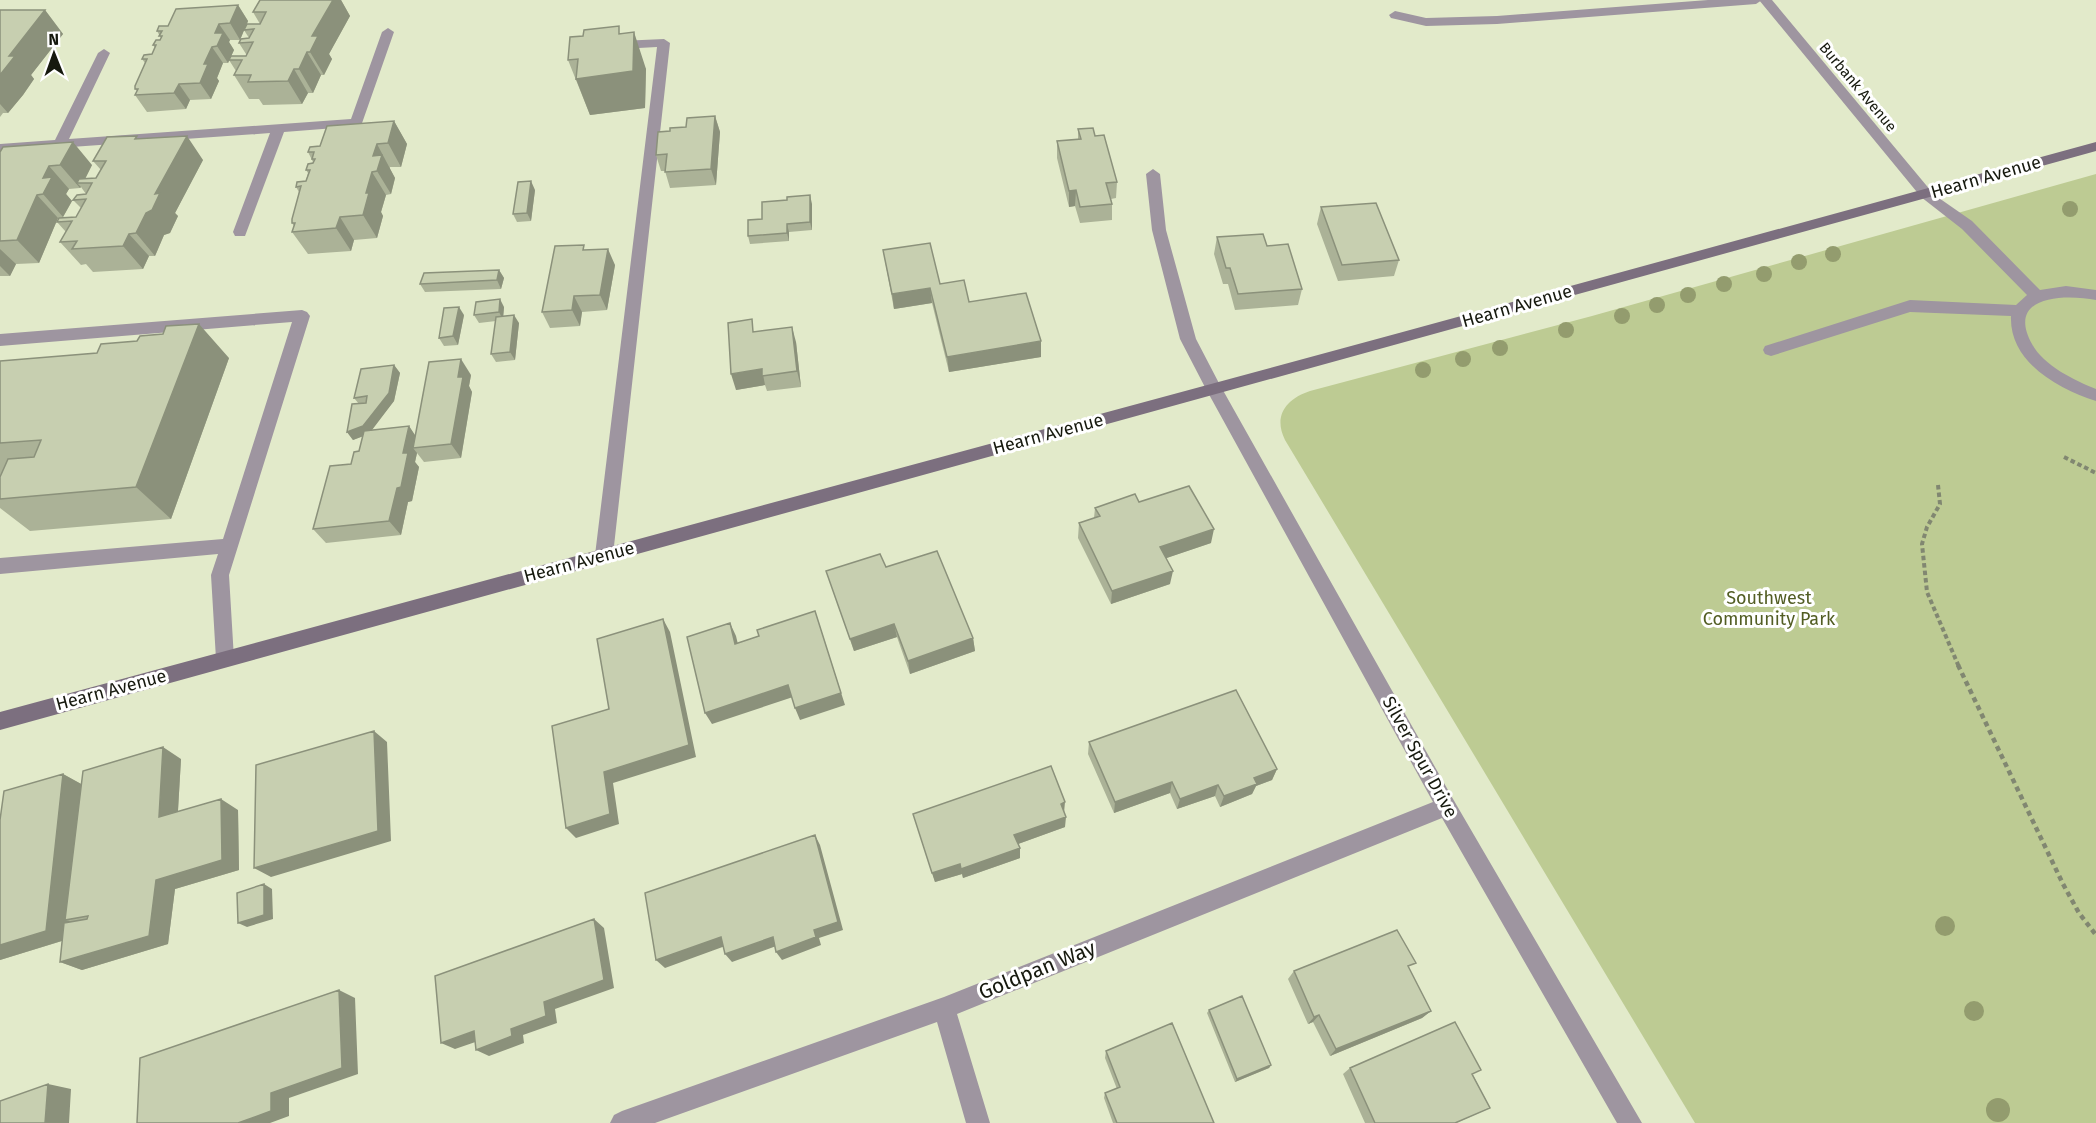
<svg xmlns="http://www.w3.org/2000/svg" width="2096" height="1123" viewBox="0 0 2096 1123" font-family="'Fira Sans',sans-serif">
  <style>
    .green { fill: #bdcb93 }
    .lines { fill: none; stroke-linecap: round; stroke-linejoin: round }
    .path-far1 { stroke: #818771; stroke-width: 4; stroke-dasharray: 4.5 3; stroke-linecap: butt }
    .path { stroke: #818771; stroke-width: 4.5; stroke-dasharray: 5 4; stroke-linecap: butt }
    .lane { fill: #9e95a0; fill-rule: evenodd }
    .street { fill: #9e95a0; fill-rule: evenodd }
    .secondary { fill: #7c6f7f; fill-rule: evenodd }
    .tree { fill: #939c6e }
    .wall { fill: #abb297 }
    .shaded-wall { fill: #8b917b }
    .building { fill: #c7cfb0; stroke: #8b917b; stroke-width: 1.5 }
    .labels { text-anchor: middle; stroke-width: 6; stroke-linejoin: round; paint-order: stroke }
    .far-street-label { font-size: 15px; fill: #16190e; stroke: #fff }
    .street-label { font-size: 18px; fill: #16190e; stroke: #fff }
    .park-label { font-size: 18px; fill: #525d23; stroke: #fff }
    .near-street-label { font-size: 21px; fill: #16190e; stroke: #fff }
  </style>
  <rect width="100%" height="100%" fill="#e2eaca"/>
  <path class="green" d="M2096,174V1123H1695L1285,440C1273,416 1286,399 1310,391L1592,316Z"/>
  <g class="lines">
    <path class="path-far1" d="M2064,457L2096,473
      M1938,485L1940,504L1927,527L1922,544L1927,592L1959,667"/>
    <path class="path" d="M1958,665L2063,884L2079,913L2096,935"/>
    <path class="lane" d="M1708,0H1762L1756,4L1497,24L1426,26L1391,18L1389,15L1395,11L1426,18L1497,16Z
      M388,28L394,32L361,126L284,132L245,236H235L233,232L270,133L0,152V144L55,140L98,53L104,49L110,53L69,139L351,119L382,32Z
      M664,39L670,43L613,555L610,560L604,562L598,560L595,555L657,47L620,49L614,45L620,41Z
      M1153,169L1160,174L1166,230L1196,339L1222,389L1220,393L1214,395L1208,393L1180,339L1152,230L1146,174Z
      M1926,189L1972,221L2040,290L2066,286L2096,290V300C2065,294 2005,295 2032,344C2044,366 2074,380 2096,389V401C2058,389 2009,362 2011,316L1910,312L1771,356L1765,354L1763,350L1765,346L1910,300L2016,305L2027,295L1962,229L1921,197L1919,194Z"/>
    <path class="street" d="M1759,0H1772L1931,191L1933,194L1931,197H1921Z
      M302,310L307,312L310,316L229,575L234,659L232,665L225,667L218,665L216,659L211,575L218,554L0,574V558L223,539L292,322L0,346V334Z
      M1214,383L1220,385L1453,799L1642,1123H1617L1442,818L957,1014L990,1123H966L937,1022L655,1123H610L614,1115L622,1111L944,997L1433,802L1206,389L1208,385Z"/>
    <path class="secondary" d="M2096,142V151L0,730V712L1399,333Z"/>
  </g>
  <g class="tree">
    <circle cx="2070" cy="209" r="8"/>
    <circle cx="1833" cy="254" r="8"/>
    <circle cx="1799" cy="262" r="8"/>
    <circle cx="1764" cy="274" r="8"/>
    <circle cx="1724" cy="284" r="8"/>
    <circle cx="1688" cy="295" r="8"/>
    <circle cx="1657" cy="305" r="8"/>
    <circle cx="1622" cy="316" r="8"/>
    <circle cx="1566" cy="330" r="8"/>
    <circle cx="1500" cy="348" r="8"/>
    <circle cx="1463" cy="359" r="8"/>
    <circle cx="1423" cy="370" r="8"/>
    <circle cx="1945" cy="926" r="10"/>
    <circle cx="1974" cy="1011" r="10"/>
    <circle cx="1998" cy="1110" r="12"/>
  </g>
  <path class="wall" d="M260,0H341L350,16L329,54L332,59L324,75H321L313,93H308L302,104L263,105L259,99H249L234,75L236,71L229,60L246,56V54L239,43L249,38L244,30L240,40H230L229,42L234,50L228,63H223L217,78L219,81L211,99L190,100L186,109L147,112L135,95L137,91L135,89L145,63L142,59L152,54L155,48L153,45L160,40L161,38L157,31L168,26L238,5L248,21L246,27L260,24L253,12Z
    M0,10H45L63,34L31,75L34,79L23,95L8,113H3L0,117Z
    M621,33L646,69L645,108L590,115L568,60Z
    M715,116L720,132L716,185L670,188L665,171H661L656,155L670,131L686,127Z
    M394,121L407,144L401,167H390V169L395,178L391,194L386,195L381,212L383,216L377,238L354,240L351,251L308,254L292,232L294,226L292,223L299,192L296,187L306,181L308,173L306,170L313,162L308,152L320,146Z
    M1078,129L1095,136L1117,182L1116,198L1111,199L1112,204V220L1080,223L1075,206L1069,207L1057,158V141L1078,139Z
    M139,139L203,160L175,213L178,216L170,233L164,235L155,256H149L143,269L93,272L86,264L81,265L60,242L66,232L57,222L76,217L81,208L73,200L86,194L81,187L80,188L69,189L66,194L72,201L63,217L58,218L39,263L16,264L10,276H0V152L92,165L85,179L96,178L101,170L93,161Z
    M535,190L531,221L517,222L513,214Z
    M812,204V230L789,232V241L750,244L748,236L762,219Z
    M1321,207L1399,260L1394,276L1338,281L1317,224Z
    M1217,237L1267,246L1302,289L1298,305L1235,310L1228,284H1223L1214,254Z
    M587,250L615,265L607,310L582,312L580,326L550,328L542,312Z
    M883,250L940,284L969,302L1041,357L949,372L932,303L894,309Z
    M499,270L504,278L501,289L425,292L420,284Z
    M504,307L503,316L519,323L515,360L496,362L491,354L496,321L479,323L474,315Z
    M464,315L458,345L444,346L439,338Z
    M756,332L796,342L801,387L767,391L765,385L736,390Z
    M229,358L171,519L30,531L0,508V361Z
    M394,365L400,373L394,401L371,430L409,426L415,436L471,375L469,386L472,392L461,458L424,462L417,453L415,462L419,467L412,501L408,502L401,535L326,543L313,529L351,464L359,451L363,436L353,440L347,432L359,404L354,398Z
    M1139,502L1211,543L1166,558L1170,584L1111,604L1078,538L1079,523L1094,518L1095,508Z
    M826,571L973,638L975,651L910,674L897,637L854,651Z
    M1089,742L1277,769L1272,780L1256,786L1252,794L1220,807L1215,796L1177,809L1170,793L1114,813L1088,754Z
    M181,759L178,811L238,810L239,870L175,889L168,944L82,970L60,962L62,941L0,960V820L63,774L81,784Z
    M1064,813L1065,827L1018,844L1020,848V858L963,878L962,874L935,882L913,814Z
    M1409,969L1431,1011L1422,1018L1330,1056L1313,1022L1308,1024L1288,979L1294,971Z
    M1209,1010L1271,1065L1269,1068L1235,1082L1207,1013Z
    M1106,1051L1214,1123H1113L1104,1098L1105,1093L1117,1089L1105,1058Z
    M1350,1068L1473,1075L1490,1108L1456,1123H1365L1343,1074Z"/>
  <path class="shaded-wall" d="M333,0H341L350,16L329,54L332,59L324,75L310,52L312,36Z
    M238,5L248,21L240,40L230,23Z
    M45,10L63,34L31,75L34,79L23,95L8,113L0,104V75L9,56Z
    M219,24L230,40L229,42L234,50L228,63L217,46L215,33Z
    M634,32L646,69L645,108L590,115L576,79Z
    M212,47L223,63L217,78L219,81L211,99L200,83L204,64Z
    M307,52L321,75L313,93L299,69Z
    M294,69L308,93L302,104L288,81Z
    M179,84L190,100L186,109L174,93Z
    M715,116L720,132L716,185L711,169Z
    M394,121L407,144L401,167L388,143Z
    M187,136L203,160L175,213L178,216L170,233L164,235L155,256L136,233L155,194Z
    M73,142L92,165L83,183H77L81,187L80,188L60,165Z
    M377,144L395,178L391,194L377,171L373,156Z
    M49,166L69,189L66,194L72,201L63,217L43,194V178Z
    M372,172L386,195L381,212L383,216L377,238L363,215L366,193Z
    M531,181L535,190L531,221L527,213Z
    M1076,190L1075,206L1069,207V191Z
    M37,195L58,218L39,263L17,240Z
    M810,195L812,204V230L810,222Z
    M340,217L354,240L351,251L336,228Z
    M787,224L789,232V241L787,233Z
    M129,234L149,256L143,269L123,246Z
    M0,249L16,264L10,276L0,266Z
    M608,249L615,265L607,310L600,295Z
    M499,270L504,278L501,289L497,280Z
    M930,288L932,303L894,309L892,294Z
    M574,296L582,312L580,326L572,310Z
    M500,299L504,307L503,320L499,312Z
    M459,307L464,315L458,345L453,336Z
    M514,315L519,323L515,360L510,352Z
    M199,324L229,358L171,519L136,487Z
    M792,327L796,342L801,387L797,371Z
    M1041,341V357L949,372L947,357Z
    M461,359L471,375L469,386L472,392L461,458L451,444L458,377Z
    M394,365L400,373L394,401L369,434L353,440L347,432Z
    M762,369L765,385L736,390L731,374Z
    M409,426L419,441L413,448L417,453L415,462L419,467L412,501L408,502L401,535L389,521Z
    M1214,529L1211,543L1158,561L1160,547Z
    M1173,571L1170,584L1111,604L1112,591Z
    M815,611L845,705L800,720L795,708Z
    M663,619L670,632L696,757L613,783L619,824L576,838L566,828L604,772Z
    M730,623L736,636L741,657L735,644Z
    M894,624L897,637L854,651L850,639Z
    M973,638L975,651L910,674L908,661Z
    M788,685L793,697L712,724L705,713Z
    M374,731L387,742L391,841L271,877L254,868Z
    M163,747L181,759L177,827L159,817Z
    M1277,769L1272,780L1256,786L1252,794L1220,807L1224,796L1254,778Z
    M63,774L83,785L65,920L70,921L68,939L0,960V945Z
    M1172,782L1170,793L1114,813L1115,802Z
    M1218,785L1215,796L1177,809L1180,799Z
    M221,799L238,810L239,870L175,889L168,944L82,970L60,962L156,880Z
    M1065,802L1064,813L1061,804Z
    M1066,817L1065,827L1015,845L1014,835Z
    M815,835L820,845L843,930L819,938L821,945L782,960L776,952L814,930Z
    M1020,848V858L963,878L961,869Z
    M960,864L962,874L935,882L932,873Z
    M264,884L272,889L273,919L247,927L238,923Z
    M594,919L604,928L614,988L555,1009L557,1023L523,1035L524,1043L489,1056L476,1050L511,1029L544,1002Z
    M721,937L728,945L665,968L656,960Z
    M773,937L779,945L732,962L725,954Z
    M339,990L355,998L358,1074L289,1098V1116L270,1123H238L271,1093Z
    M1431,1011L1422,1018L1330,1056L1336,1049Z
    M1319,1015L1313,1022L1308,1024L1314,1017Z
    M474,1031L487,1038L455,1049L441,1043Z
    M1271,1065L1269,1068L1235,1082L1237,1079Z
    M48,1084L71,1089L69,1123H45Z"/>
  <path class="building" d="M260,0H333L312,36H318L310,52H307L299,69H294L288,81L248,82L251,75H234L242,60H229L231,56H246L253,42L239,43L241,39L249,38L254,29L244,30L247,24H260L266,12H253Z
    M238,5L230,23L219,24L215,33H223L217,46L212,47L204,64H208L200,83L179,84L174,93L135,95L138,89H135V86L147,59H142L144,55L152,54L156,45H153L156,40H160L162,36H159L162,31H157L159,26H168L176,9Z
    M0,10H45L9,56H15L0,75Z
    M619,26V34L634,32L633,71L576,79L578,59L568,60L570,37L583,36L584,30Z
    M715,116L711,169L665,172L667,154L656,155L658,132L670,131V128L686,127L687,118Z
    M394,121L388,143L377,144L373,156L382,155L377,171L372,172L366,193H369L363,215L340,217L336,228L292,232L295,223H292V219L301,186L296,187L297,182L306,181L310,170H306L308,164L313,163L315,159H312L314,152H308L310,147L320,146L327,126Z
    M1093,128L1095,136L1104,135L1117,182L1106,183L1112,204L1080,207L1076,190L1069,191L1057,141L1081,139L1078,129Z
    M137,136L135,139L187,136L155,194L160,193L152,210L146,213L136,233L129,234L123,246L72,249L77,241L60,242L72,221L57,222L59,218L76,217L86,199L73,200L77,195L86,194L92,183H77L79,179L96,178L106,161H93L107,137Z
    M73,142L60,165L49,166L43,178L52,177L43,194L37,195L17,240L0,241V152L3,147Z
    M531,181L527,213L513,214L518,182Z
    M810,195V222L787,224V233L748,236V220L762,219V202L787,200V197Z
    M1376,203L1399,260L1342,265L1321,207Z
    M1263,234L1267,246L1288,244L1302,289L1238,294L1230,268H1226L1217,237Z
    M930,243L940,284L964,280L969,302L1026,293L1041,341L947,357L930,288L892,294L883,250Z
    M584,245L583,250L608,249L600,295L574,296L572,310L542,312L555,246Z
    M499,270L497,280L420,284L424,273Z
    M500,299L499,312L474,315L476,302Z
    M459,307L453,336L439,338L444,308Z
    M514,315L510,352L491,354L496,317Z
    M752,319L753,332L792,327L797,371L762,376V369L731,374L728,323Z
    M199,324L136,487L0,499V477L8,459L34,457L41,440L0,443V361L97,353L101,344L137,341L140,336L163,334L166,326Z
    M461,359L458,377H463L451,444L413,448L429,362Z
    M394,365L389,393L363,426L347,432L352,404L366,403L367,396L354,398L361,369Z
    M409,426L403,453H408L401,487L397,488L389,521L313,529L330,466L351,464L354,452L359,451L364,431Z
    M1189,486L1214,529L1160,547L1173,571L1112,591L1079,523L1100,516L1095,508L1135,494L1139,502Z
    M937,551L973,638L908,661L894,624L850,639L826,571L880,554L886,567Z
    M815,611L841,693L795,708L788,685L705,713L687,637L730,623L735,644L759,636L757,630Z
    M663,619L689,745L604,772L610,814L566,828L552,726L609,709L597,639Z
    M1236,690L1277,769L1254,778L1257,784L1224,796L1218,785L1180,799L1172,782L1115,802L1089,742Z
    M374,731L378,831L254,868L256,765Z
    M163,747L159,817L221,799L222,860L156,880L149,936L60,962L64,923L87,919L88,916L65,920L83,771Z
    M1051,766L1065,802L1061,804L1066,817L1014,835L1020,848L961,869L960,864L932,873L913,814Z
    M63,774L46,931L0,945V820L4,791Z
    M815,835L838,922L814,930L816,937L776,952L773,937L725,954L721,937L656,960L645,893Z
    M264,884V915L238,923L237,893Z
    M594,919L604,980L544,1002L546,1016L511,1029L512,1036L476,1050L474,1031L441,1043L435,976Z
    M1397,930L1416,963L1408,966L1431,1011L1336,1049L1319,1015L1314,1017L1294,971Z
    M339,990L342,1068L271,1093V1111L238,1123H137L140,1058Z
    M1242,996L1271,1065L1237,1079L1209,1010Z
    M1455,1022L1481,1070L1472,1074L1490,1108L1455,1123H1375L1350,1068Z
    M1172,1023L1214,1123H1117L1105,1093L1120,1087L1106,1051Z
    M48,1084L45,1123H0V1101Z"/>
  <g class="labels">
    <g class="far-street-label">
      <text transform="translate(1858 87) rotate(50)" y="5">Burbank Avenue</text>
    </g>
    <g class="street-label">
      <text transform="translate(1986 177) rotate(-16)" y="6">Hearn Avenue</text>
      <text transform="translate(1517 306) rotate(-16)" y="6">Hearn Avenue</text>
      <text transform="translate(1048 434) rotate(-15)" y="6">Hearn Avenue</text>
      <text transform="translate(579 562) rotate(-15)" y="6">Hearn Avenue</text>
      <text transform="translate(111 690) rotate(-15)" y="6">Hearn Avenue</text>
      <text transform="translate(1420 757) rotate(61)" y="6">Silver Spur Drive</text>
    </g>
    <g class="park-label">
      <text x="1769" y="604">Southwest<tspan x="1769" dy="21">Community Park</tspan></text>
    </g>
    <g class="near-street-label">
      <text transform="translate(1037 970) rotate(-22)" y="7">Goldpan Way</text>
    </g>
  </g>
  <g transform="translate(54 54) rotate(359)" stroke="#ffffff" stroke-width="4.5" paint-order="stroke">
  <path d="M0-4.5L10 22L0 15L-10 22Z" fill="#16190e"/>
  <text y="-9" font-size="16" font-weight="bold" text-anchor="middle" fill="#16190e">N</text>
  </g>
</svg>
